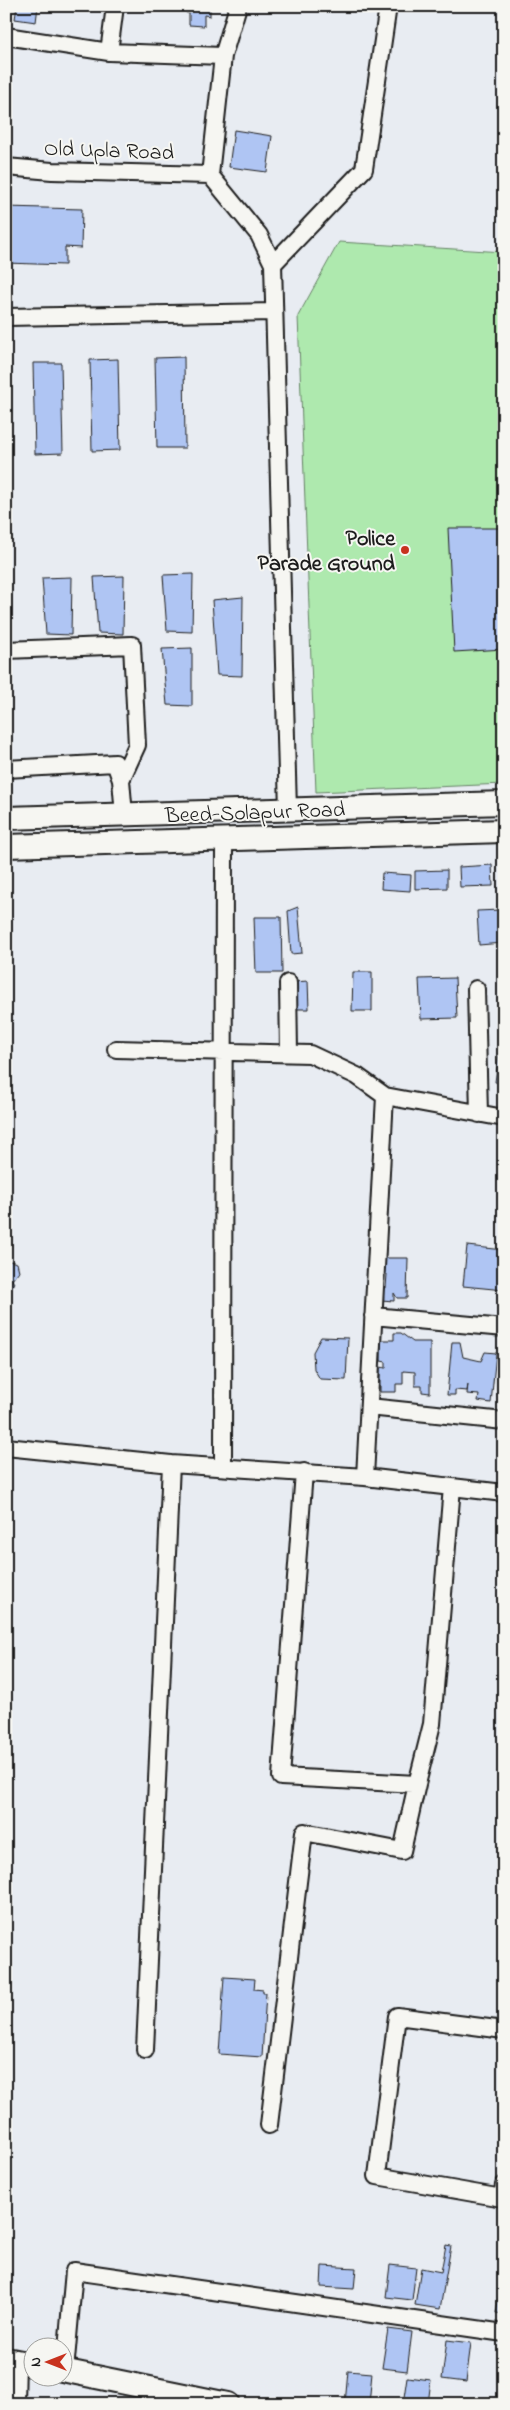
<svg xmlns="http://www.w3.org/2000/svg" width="510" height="2410" viewBox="0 0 510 2410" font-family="'Indie Flower',sans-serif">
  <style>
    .green { fill: #aee9ae; stroke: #658265 }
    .building { fill: #afc5f3; stroke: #1c1c1c }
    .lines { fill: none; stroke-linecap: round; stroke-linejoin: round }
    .street-casing { stroke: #1c1c1c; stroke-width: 20 }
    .secondary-casing { stroke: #1c1c1c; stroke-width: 26 }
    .street { stroke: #f6f6f2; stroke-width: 16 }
    .secondary { stroke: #f6f6f2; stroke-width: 22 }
    .poi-dot { fill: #c8321e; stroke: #f6f6f2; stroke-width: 2 }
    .labels { text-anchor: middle; stroke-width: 4; stroke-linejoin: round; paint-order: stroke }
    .street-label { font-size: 22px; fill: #1c1c1c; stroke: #f6f6f2 }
    .poi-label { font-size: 22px; font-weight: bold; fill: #1c1c1c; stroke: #f6f6f2; text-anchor: end }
  </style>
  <rect width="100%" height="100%" fill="#e8ecf2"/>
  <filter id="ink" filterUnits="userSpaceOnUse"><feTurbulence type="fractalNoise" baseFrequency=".02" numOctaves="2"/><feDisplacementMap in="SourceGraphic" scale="10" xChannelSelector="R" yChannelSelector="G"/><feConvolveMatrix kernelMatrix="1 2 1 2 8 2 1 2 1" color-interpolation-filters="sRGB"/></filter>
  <g filter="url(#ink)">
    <path class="green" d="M339,242L504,252V784L316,792L298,316Z"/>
    <path class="building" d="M17,6H38L36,22L15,19Z
      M186,6H210V16L204,15V26L189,25V13H186Z
      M234,130L272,136L267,172L229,167Z
      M6,207L82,209L81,248L65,247V265L6,263Z
      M184,357L185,448H157L155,358Z
      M118,359L120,450L92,451L90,360Z
      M33,363H61L63,453L35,454Z
      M448,528H504V649L454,652Z
      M193,574L192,632L167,631L163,575Z
      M124,576L123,634L98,633L94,577Z
      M72,577L71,635L46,634L42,578Z
      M6,582H7V640H6Z
      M243,597L242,676L217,675L212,600Z
      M192,648V706L167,705L162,649Z
      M492,865L493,886L460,887L459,867Z
      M447,870V888L415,889V871Z
      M382,873L411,875L410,891L381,889Z
      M298,907L302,953L291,954L288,911Z
      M500,910L502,943L479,945L477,911Z
      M254,917H281L282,973H256Z
      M353,972H372V1011H352Z
      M455,978L457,1018L421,1019L419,979Z
      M308,981L309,1009H293V982Z
      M500,1047H504V1083L495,1082Z
      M467,1246L504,1250V1290L463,1286Z
      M380,1258H408L407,1298H397L394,1293V1301L381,1300L382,1288H386L387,1274L379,1273Z
      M6,1260L17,1263L19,1271L12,1280L14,1283L6,1294Z
      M394,1333H401L413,1342H430V1393L422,1392V1386H415V1372L403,1371V1384H396V1392H380V1367L386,1368V1362L381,1361V1340H394Z
      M321,1337L348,1338L346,1380L320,1379L314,1369L313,1352Z
      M452,1342H460L463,1357L481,1361L485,1352L496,1353L491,1403L478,1401L479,1395L467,1394L468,1384L467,1391L455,1390V1395H447Z
      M224,1977L255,1979L254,1989L263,1990V1993H266L262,2057L219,2054Z
      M446,2245L451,2246L440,2309L415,2305L421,2268L441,2272Z
      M390,2265L416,2268L412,2300L386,2297Z
      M322,2266L356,2268L354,2289L321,2287Z
      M504,2268V2314L496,2313Z
      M388,2329L412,2332L407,2371L382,2368Z
      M447,2340L471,2343L466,2382L442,2379Z
      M501,2344H504V2379L499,2378Z
      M348,2371L372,2373L369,2404H345Z
      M407,2377L431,2380L428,2404H403Z"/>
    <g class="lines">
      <defs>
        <path id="street" d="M238,6L223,56L210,175L259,235L273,264L288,810
          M6,36L109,52L223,56
          M109,52L115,6
          M6,167L52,171L210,175
          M273,264L364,169L388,6
          M6,317L274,312
          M6,650L132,645L137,745L121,780
          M6,769L115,763L121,780L124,815
          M288,983L289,1053
          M476,989L479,1114
          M116,1049L310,1054L357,1076L385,1096L504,1118
          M373,1316L504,1328
          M369,1407L504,1421
          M6,1447L171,1464L365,1477L504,1493
          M223,1467L224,839
          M304,1472L281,1777L417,1784L432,1724L452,1487
          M365,1477L385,1096
          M504,2030L397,2016L377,2176L502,2198L504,2185
          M145,2050L171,1464
          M269,2125L304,1832L402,1851L417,1784
          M65,2371L74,2271L504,2333
          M16,2404L17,2361"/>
        <path id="secondary" d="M6,818L504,803
          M6,846L504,831
          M6,2359L32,2364
          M62,2370L228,2404"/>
      </defs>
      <use href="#street" class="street-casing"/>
      <use href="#secondary" class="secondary-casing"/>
      <use href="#street" class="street"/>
      <use href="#secondary" class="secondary"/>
    </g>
  </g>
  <circle class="poi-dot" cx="405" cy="550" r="5"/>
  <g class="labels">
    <g class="street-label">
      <text transform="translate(109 149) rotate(2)" y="8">Old Upla Road</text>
      <text transform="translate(255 811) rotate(-2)" y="8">Beed-Solapur Road</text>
    </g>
    <g class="poi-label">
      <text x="395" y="545">Police<tspan x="395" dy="25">Parade Ground</tspan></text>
    </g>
  </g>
  <rect width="510" height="2410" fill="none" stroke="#f6f6f2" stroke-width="25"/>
  <rect x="12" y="12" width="485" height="2385" fill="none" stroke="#1c1c1c" stroke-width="2" filter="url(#ink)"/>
  <g transform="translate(48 2362) rotate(270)"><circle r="24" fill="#f6f6f2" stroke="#9f9f9c"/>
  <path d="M0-4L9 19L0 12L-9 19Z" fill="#c8321e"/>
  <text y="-8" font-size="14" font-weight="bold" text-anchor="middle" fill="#1c1c1c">N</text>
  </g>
</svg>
